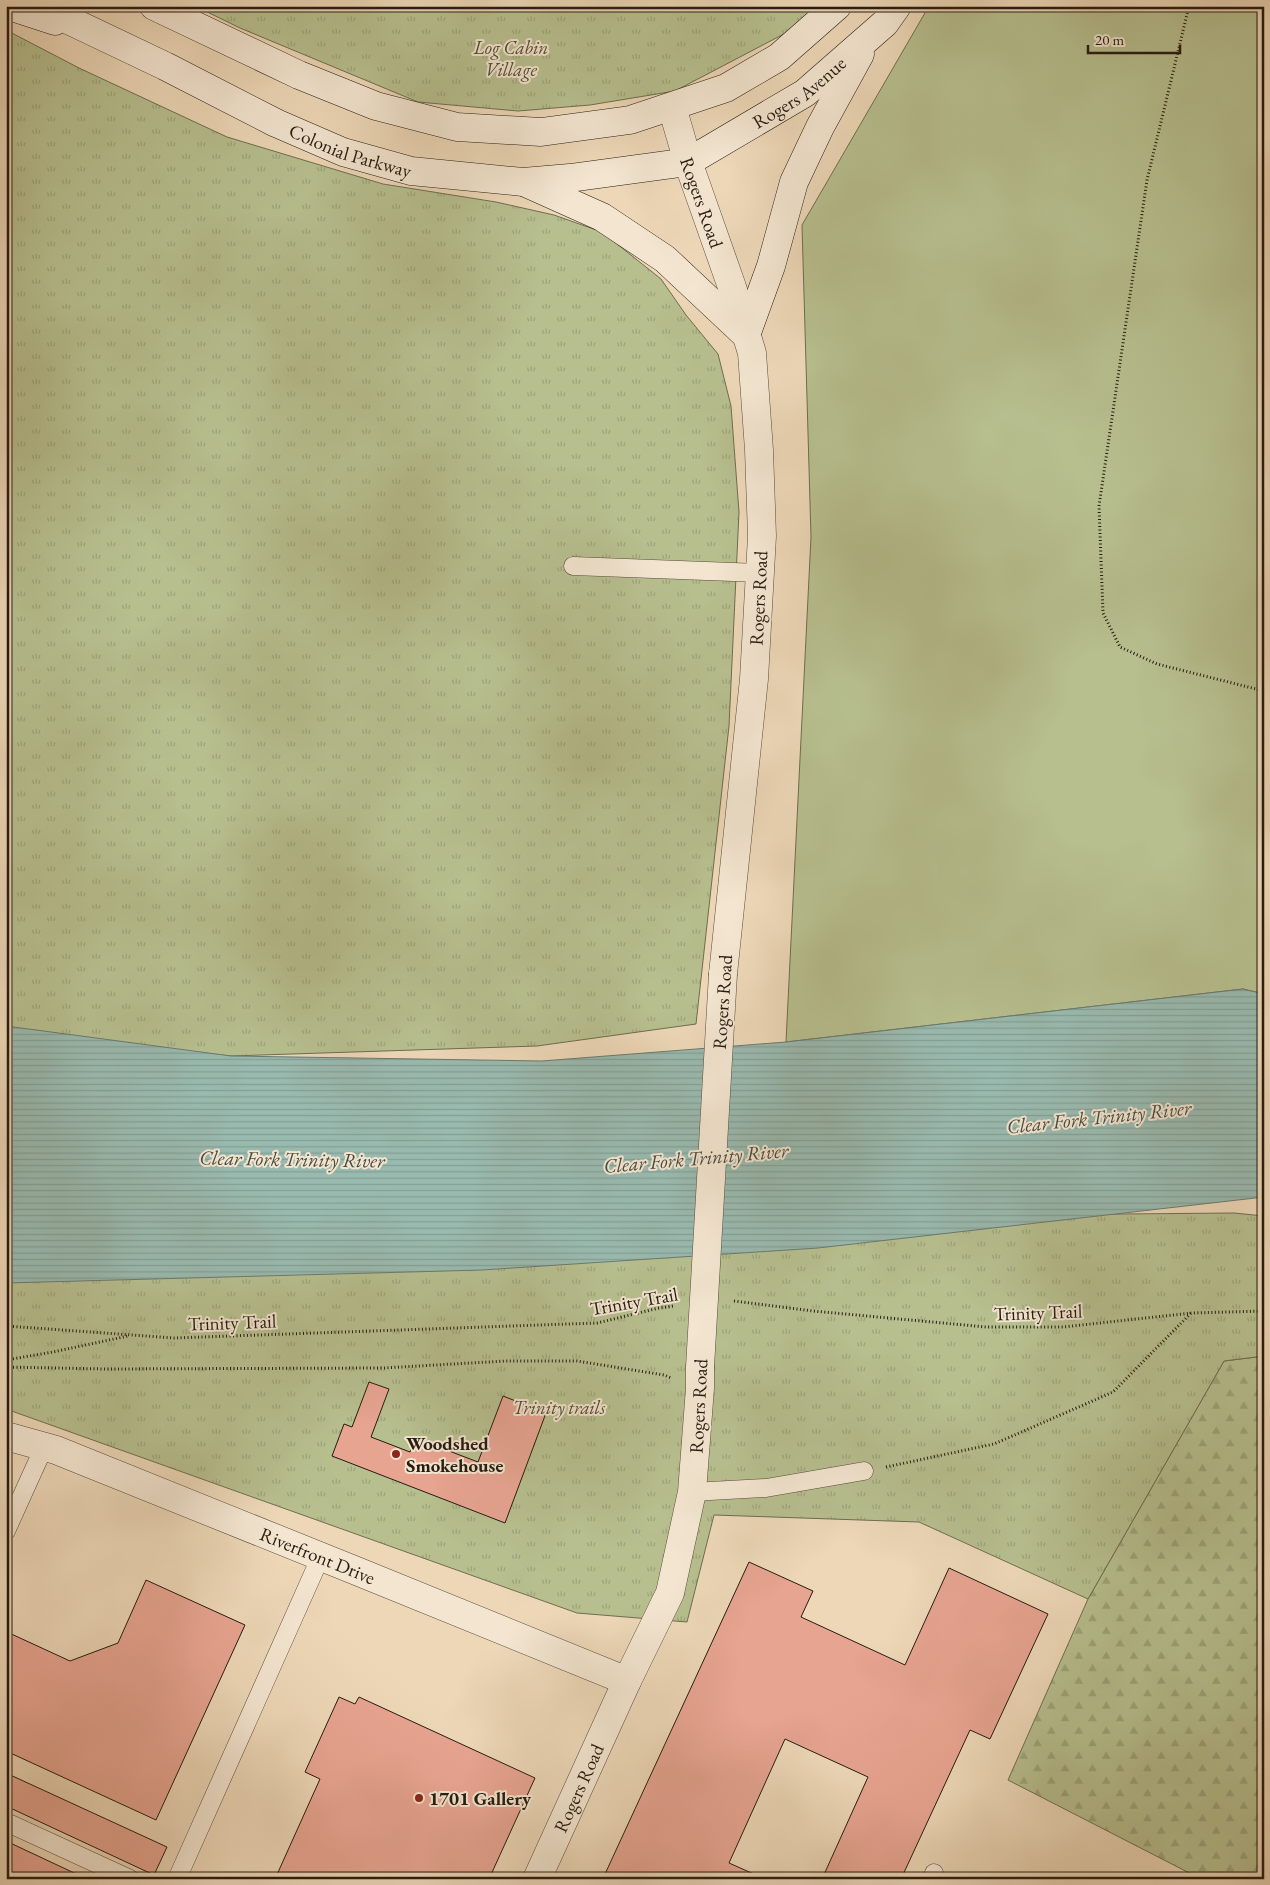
<svg xmlns="http://www.w3.org/2000/svg" width="1270" height="1885" viewBox="0 0 1270 1885" font-family="'EB Garamond',serif">
  <style>
    .grass { fill: #b7bf8f; stroke: #6e6d50 }
    .forest { fill: url(#forest-firs); stroke: #6e6d50 }
    .park { fill: url(#park-tufts); stroke: #6e6d50 }
    .water { fill: url(#water-rules); stroke: #6b7a70 }
    .building { fill: #e7a491; stroke: #261b11 }
    .lines { fill: none; stroke-linecap: round; stroke-linejoin: round }
    .lane-casing { stroke: #584a3a; stroke-width: 19 }
    .street-casing { stroke: #584a3a; stroke-width: 29 }
    .secondary-casing { stroke: #261b11; stroke-width: 29 }
    .path { stroke: #261b11; stroke-width: 3; stroke-dasharray: 1 2.5; stroke-linecap: butt }
    .lane { stroke: #f3e5d0; stroke-width: 18 }
    .street { stroke: #f3e5d0; stroke-width: 28 }
    .secondary { stroke: #f3e5d0; stroke-width: 28 }
    .street-bridge-casing { stroke: #584a3a; stroke-width: 29; stroke-linecap: butt }
    .street-bridge { stroke: #f3e5d0; stroke-width: 28 }
    .poi-dot { fill: #8f2418; stroke: #f3e5d0; stroke-width: 2 }
    .labels { text-anchor: middle; stroke-width: 4; stroke-linejoin: round; paint-order: stroke }
    .park-label { font-size: 19px; font-style: italic; fill: #524c37; stroke: #f3e5d0 }
    .street-label { font-size: 19px; fill: #261b11; stroke: #f3e5d0 }
    .poi-label { font-size: 19px; font-weight: bold; fill: #261b11; stroke: #f3e5d0; text-anchor: start }
    .water-label { font-size: 20px; font-style: italic; fill: #484b40; stroke: #f3e5d0 }
  </style>
  <defs>
    <pattern id="forest-firs" width="22" height="20" patternUnits="userSpaceOnUse" patternTransform="scale(1.25)"><rect width="22" height="20" fill="#b7bf8f"/><path d="M5 1l3.5 6h-7zM16 11l3.5 6h-7z" fill="#9da47a"/></pattern>
    <pattern id="park-tufts" width="24" height="20" patternUnits="userSpaceOnUse" patternTransform="scale(1.25)"><rect width="24" height="20" fill="#b7bf8f"/><path d="M3 7l-1-3M5 7V3M7 7l1-3M15 17l-1-3M17 17v-4M19 17l1-3" fill="none" stroke="#9da47a"/></pattern>
    <pattern id="water-rules" width="6" height="5" patternUnits="userSpaceOnUse" patternTransform="scale(1.25)"><rect width="6" height="5" fill="#99baaf"/><path d="M0 2.5h6" fill="none" stroke="#849f96"/></pattern>
  </defs>
  <rect width="100%" height="100%" fill="#edd7b7"/>
  <filter id="stains"><feTurbulence type="fractalNoise" baseFrequency=".004" numOctaves="4"/><feColorMatrix values="0 0 0 0 .2 0 0 0 0 .09 0 0 0 0 .02 0 0 0 .5 -.17"/></filter>
  <radialGradient id="worn" r=".72"><stop offset=".6" stop-color="#630" stop-opacity="0"/><stop offset="1" stop-color="#630" stop-opacity=".3"/></radialGradient>
  <path class="grass" d="M929,6H1264V994L1243,989L786,1042L811,537L802,225Z"/>
  <path class="forest" d="M1264,1356V1879H1201L1008,1780L1088,1599L1224,1361Z"/>
  <path class="park" d="M195,6H821L801,25L675,91L590,105L518,111L418,102L240,28Z
    M6,30L79,68L227,137L383,184L496,202L554,215L602,232L661,279L686,315L718,354L731,406L739,512L729,726L696,1024L537,1046L231,1056L6,1031Z
    M1234,1213L1264,1216V1356L1224,1361L1088,1599L919,1522L714,1515L687,1622L577,1613L6,1409V1224Z"/>
  <path class="water" d="M1243,989L1264,994V1197L818,1248L482,1270L6,1283V1026L231,1056L542,1061L786,1042Z"/>
  <path class="building" d="M369,1382L389,1389L371,1437L410,1452L415,1438L478,1462L503,1396L546,1413L505,1523L332,1456L344,1424L352,1427Z
    M749,1562L813,1591L801,1617L905,1665L949,1568L1048,1614L990,1739L970,1730L901,1879H822L868,1777L785,1739L729,1863L765,1879H615L605,1874Z
    M146,1580L245,1625L156,1820L6,1751L7,1632L70,1661L118,1643Z
    M339,1697L355,1704L359,1697L535,1778L489,1879H478L466,1873L463,1879H275L320,1779L305,1772Z
    M6,1773L167,1847L154,1875L6,1806Z
    M6,1841L87,1879H6Z"/>
  <g class="lines">
    <defs>
      <path id="lane" d="M573,566L760,573
        M692,1492L766,1488L864,1471
        M6,1531L44,1447
        M6,1822L130,1879
        M177,1879L321,1556
        M932,1879L934,1873"/>
      <g id="street">
        <path id="s1" d="M672,107L688,162L732,287L752,353L759,450L762,536L754,679L723,974"/>
        <path id="s2" d="M6,1436L56,1450L359,1572L627,1681"/>
        <path id="s3" d="M537,1879L627,1681L670,1593L692,1492L700,1388V1367"/>
      </g>
      <g id="secondary">
        <path d="M9,6L55,21"/>
        <path id="s4" d="M39,6L165,66L276,123L343,152L411,171L523,182L570,178L688,162L805,93L885,23L897,6"/>
        <path d="M154,6L299,75L376,106L457,127L541,132L630,120L726,88L779,57L837,6"/>
        <path d="M526,183L602,217L665,259L746,335L771,266L794,182L820,127L860,54"/>
      </g>
    </defs>
    <use href="#lane" class="lane-casing"/>
    <use href="#street" class="street-casing"/>
    <use href="#secondary" class="secondary-casing"/>
    <path class="path" d="M1189,6L1147,180L1099,506L1103,613L1120,647L1157,664L1264,691
      M734,1301L813,1311L986,1327H1063L1192,1313L1264,1311
      M6,1326L174,1338L597,1323L659,1308L673,1306
      M6,1360L53,1352L128,1336
      M6,1367L105,1369L383,1368L506,1361H577L664,1375L671,1378
      M886,1467L994,1444L1113,1392L1191,1313"/>
    <use href="#lane" class="lane"/>
    <use href="#street" class="street"/>
    <use href="#secondary" class="secondary"/>
    <defs>
      <path id="street-bridge" d="M700,1367L723,974"/>
    </defs>
    <use href="#street-bridge" class="street-bridge-casing"/>
    <use href="#street-bridge" class="street-bridge"/>
  </g>
  <g class="poi-dot">
    <circle cx="396" cy="1454" r="5"/>
    <circle cx="419" cy="1798" r="5"/>
  </g>
  <g class="labels">
    <g class="park-label">
      <text x="511" y="54">Log Cabin<tspan x="511" dy="22">Village</tspan></text>
      <text x="559" y="1414">Trinity trails</text>
    </g>
    <g class="street-label">
      <text dy="7" stroke="none"><textPath href="#s4" startOffset="818">Rogers Avenue</textPath></text>
      <text dy="7" stroke="none"><textPath href="#s4" startOffset="344">Colonial Parkway</textPath></text>
      <text dy="7" stroke="none"><textPath href="#s1" startOffset="100">Rogers Road</textPath></text>
      <text transform="translate(758 598) rotate(-87)" y="7">Rogers Road</text>
      <text transform="translate(722 1002) rotate(-86)" y="7">Rogers Road</text>
      <text transform="translate(634 1301) rotate(-10)" y="7">Trinity Trail</text>
      <text transform="translate(1038 1312) rotate(-2)" y="7">Trinity Trail</text>
      <text transform="translate(232 1322) rotate(-2)" y="7">Trinity Trail</text>
      <text transform="translate(698 1406) rotate(-87)" y="7">Rogers Road</text>
      <text dy="7" stroke="none"><textPath href="#s2" startOffset="334">Riverfront Drive</textPath></text>
      <text dy="7" stroke="none"><textPath href="#s3" startOffset="100">Rogers Road</textPath></text>
    </g>
    <g class="poi-label">
      <text x="406" y="1450">Woodshed<tspan x="406" dy="22">Smokehouse</tspan></text>
      <text x="429" y="1805">1701 Gallery</text>
    </g>
    <g class="water-label">
      <text transform="translate(1099 1117) rotate(-6)" y="7">Clear Fork Trinity River</text>
      <text transform="translate(696 1158) rotate(-5)" y="7">Clear Fork Trinity River</text>
      <text transform="translate(292 1159) rotate(1)" y="7">Clear Fork Trinity River</text>
    </g>
  </g>
  <rect width="1270" height="1885" fill="none" stroke="#edd7b7" stroke-width="25"/>
  <rect x="8" y="8" width="1255" height="1870" fill="none" stroke="#261b11" stroke-width="2.5"/>
  <rect x="12" y="12" width="1245" height="1860" fill="none" stroke="#261b11"/>
  <path d="M1088 45v8h92v-8" fill="none" stroke="#261b11" stroke-width="2.5"/>
  <text x="1095" y="45" font-size="15" fill="#261b11" stroke="#f3e5d0" stroke-width="4" paint-order="stroke">20 m</text>
  <rect width="100%" height="100%" filter="url(#stains)"/>
  <rect width="100%" height="100%" fill="url(#worn)"/>
</svg>
